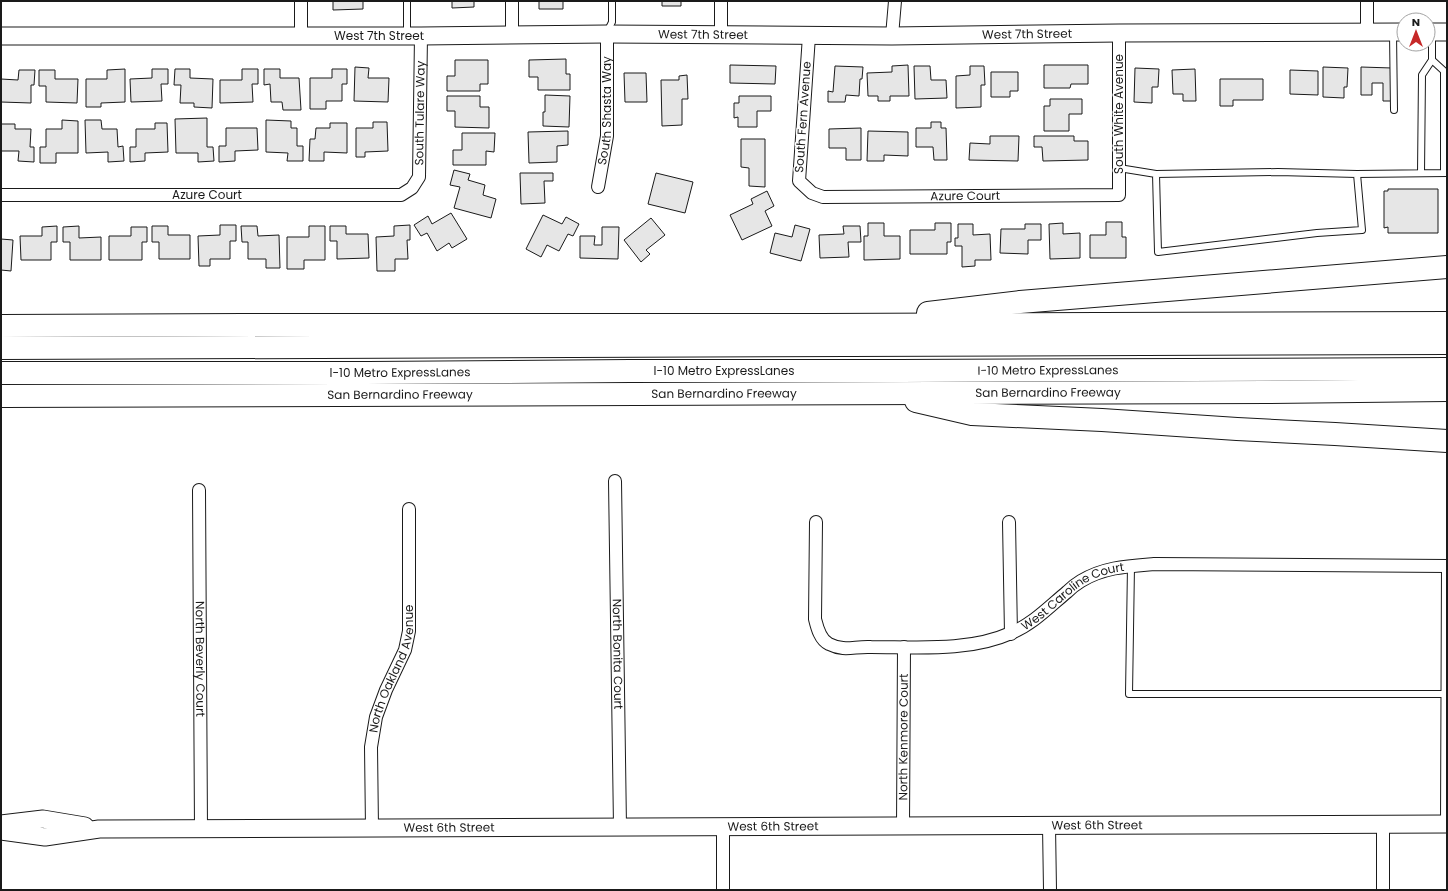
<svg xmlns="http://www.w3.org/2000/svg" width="1448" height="891" viewBox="0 0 1448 891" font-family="Poppins,sans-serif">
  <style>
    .building { fill: #e6e6e6; stroke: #1a1a1a }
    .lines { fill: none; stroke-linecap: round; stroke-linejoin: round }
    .lane-casing { stroke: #1a1a1a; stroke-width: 8 }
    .street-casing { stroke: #1a1a1a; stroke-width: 14 }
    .secondary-casing { stroke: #1a1a1a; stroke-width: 19 }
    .highway-casing { stroke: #1a1a1a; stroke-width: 24 }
    .lane { stroke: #fff; stroke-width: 6 }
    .street { stroke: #fff; stroke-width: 12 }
    .secondary { stroke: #fff; stroke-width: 17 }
    .highway { stroke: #fff; stroke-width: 22 }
    .labels { text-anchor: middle; stroke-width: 3; stroke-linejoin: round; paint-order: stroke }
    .street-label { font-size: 12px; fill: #1a1a1a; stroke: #fff }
  </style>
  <rect width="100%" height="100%" fill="#fff"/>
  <path class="building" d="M333,1H363V9L333,10Z
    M452,1H474V7L452,8Z
    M539,1H563V9H539Z
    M662,1H681V6H662Z
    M566,59V74H570V90H538V77H529V60Z
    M455,60H488V84H480V91H447V76H455Z
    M730,65L776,66L775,84L730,83Z
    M908,65L909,96H890V101H878V96H868L867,73L892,72V66Z
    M1044,65H1088V84H1071L1070,88H1044Z
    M835,66L863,67L862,79H860L859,96L846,95L845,102H828V91L833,92Z
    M914,66H930L931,80H946L947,98L915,99Z
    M970,66H984L985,85H981V107L956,108V76L970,75Z
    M355,67L369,68L368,78H389L388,102L354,101Z
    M1323,67L1348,68L1347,87H1344V98L1323,97Z
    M1361,67L1392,68V101H1383V83H1372V95H1361Z
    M1135,68L1159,69L1158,87H1152V103L1134,102Z
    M125,69V102L101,103V107H86V79H107V70Z
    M152,69H168V84H161L162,101L131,102L130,79L152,78Z
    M175,69H190V78L213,79L212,108L194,107V103H180L181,85H174Z
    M242,69H258V84H252L253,102L220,103V80H242Z
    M264,69H280V78H299L301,110H283L282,102H271L270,84L264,85Z
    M332,69H347V84H342V101H326V109H310V78H332Z
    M1195,69L1196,101H1183V94H1173L1172,70Z
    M19,70H35L34,85H31V103L1,102V79L18,80Z
    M39,70H55V79H78L77,103L46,102V86H39Z
    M1290,70L1318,71V95L1290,94Z
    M991,72H1018V91H1010V97H991Z
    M624,73H646L647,102H625Z
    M687,75L688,99H682V125L662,126L661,80H679V76Z
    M1220,79H1263V100H1233V106H1220Z
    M545,95L570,96L569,127L543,126V112H545Z
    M447,96H480V107H489V128L455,127V111H447Z
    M739,96H771V111H757V127H738V117L734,118V103H739Z
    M1050,99H1082V114H1069V131H1044V106H1050Z
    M207,118V147H213L214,161L198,162V153H176L175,119Z
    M62,120L78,121V153H56V163H40V147H46V129H62Z
    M85,120H101L102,129H117L118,147L123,146L124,161L108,162V152L86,153Z
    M266,120L291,121V128H297V146H303V161H287L288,153L266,152Z
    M373,122H387L388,151L365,152V157H356V128H373Z
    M931,122H941V128H946L947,160H934L933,147H916V128H931Z
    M155,123H167L168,152L145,153V161L130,162V147H136V129H155Z
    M330,123H347V153L324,152V161H309L310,139H315L316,128H330Z
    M1,124H15V129H31L30,147H34V162L18,161L19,151H1Z
    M226,128H257L258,150L235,151V161L219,162V146H226Z
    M861,128V160H846V148H829V129Z
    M568,131V145L557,146V162L529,163L528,132Z
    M868,131L908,132V156L884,155V161H867Z
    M462,133H495L494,152L486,151V165H453V150H462Z
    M990,136H1019L1018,161L969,160L970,143L990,144Z
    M1034,136H1074V141H1088V160L1043,161L1042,147H1034Z
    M741,139H765V187L749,186V168L741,167Z
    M454,170L470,174L468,180L485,185L483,195L496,199L491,218L454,208L460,187L450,185Z
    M520,173H553V181H544L545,203L521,204Z
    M656,173L693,182L685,213L648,204Z
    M1388,189H1438V233H1388V227L1384,228V191H1388Z
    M767,191L774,206L765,211L772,226L742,240L730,215L753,204L751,199Z
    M451,213L467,239L452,248L449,243L437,251L427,233L421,236L414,225L428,216L432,224Z
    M543,215L562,224L566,217L579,224L573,236L568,234L559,251L547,245L541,257L526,249Z
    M651,218L665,235L646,250L650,254L641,262L624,240Z
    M1106,222H1122V237H1126V258H1090V235H1106Z
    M868,223H884V236H900V259L864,260V236H868Z
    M935,223H951V242H947V254H910V230H935Z
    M1063,223V234L1080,233V258L1050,259L1049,224Z
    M958,224H973V235L990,234L991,260H975V266L962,267V246H955V238H958Z
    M1025,224H1041V240H1028V254L1000,253L1001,229H1025Z
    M220,225H236V241H230V259H210V266H199L198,236L220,235Z
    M410,225V240H407L408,259H395V271H377L376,237L394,236V226Z
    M795,225L810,229L801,261L770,253L775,233L792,237Z
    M57,226V242H51V260H21L20,236H42V227Z
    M79,226V238L101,237V260H70V242H63V227Z
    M152,226H168V235H190V259H159V242H152Z
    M241,226H257L258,236L279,235L280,268H266V259H248V242H242Z
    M309,226H325V260H304V269H287V237H309Z
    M330,226H346V234H368L369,258L337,259V241H330Z
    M843,226H860L861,242H848L849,257L820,258L819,235L844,234Z
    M131,227H147V242H142V260H109V236H131Z
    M602,227H619L618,259L580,258V236H595L594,245H602Z
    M1,239L13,240L11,271L1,270Z"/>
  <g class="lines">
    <defs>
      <path id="lane" d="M407,1V35
        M607,32L612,22V1
        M1393,33L1394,110
        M1432,60L1444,71V110H1447
        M1444,110V173
        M1119,168L1156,174L1278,172L1357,174L1447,173
        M1421,173L1422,75L1432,60V34
        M1156,174L1158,252L1317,233L1362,230L1357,174
        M1131,566L1129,694H1444
        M1444,823L1445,566"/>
      <g id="street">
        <path d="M301,1V36"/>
        <path d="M512,1V35"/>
        <path d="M721,1V36"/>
        <path d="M1367,1V32"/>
        <path id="s1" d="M809,36L799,181L812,193L823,197L1119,195V33"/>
        <path d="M892,36L895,1"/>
        <path id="s2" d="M598,187L607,136V34"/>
        <path id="s3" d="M1,195H401L412,188L419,177L421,36"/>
        <path id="s4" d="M615,481L620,827"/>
        <path id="s5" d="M199,490L201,829"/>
        <path id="s6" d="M816,522L815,619C817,627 820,640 829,644C845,652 854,646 871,647C916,647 969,652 1011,633C1033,624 1049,607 1067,592C1071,588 1076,584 1081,581C1104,567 1129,566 1154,564L1447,566"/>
        <path d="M1009,522L1011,634"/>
        <path d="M1383,825V890"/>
        <path d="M1049,826L1050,890"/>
        <path d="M723,827V890"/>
        <path id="s7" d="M903,827L904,647"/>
        <path id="s8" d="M372,828L371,747L376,717L386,690L405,650L409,631V509"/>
      </g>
      <g id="secondary">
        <path d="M1428,32H1447"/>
        <path id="s9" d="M1,36H421L607,34L892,36L1119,33L1404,32"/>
        <path d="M1,824L43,819L85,826"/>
        <path id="s10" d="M1,831L45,837L99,829L1447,824"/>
      </g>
      <g id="highway">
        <path d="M928,313L1020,302L1447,267"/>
        <path d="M1,326L244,325H820L1447,323"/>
        <path d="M1,348L1447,343"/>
        <path id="s11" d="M1,373H368L630,371H900L1447,369"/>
        <path id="s12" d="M1,396L1268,392L1447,390"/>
        <path d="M916,401L972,414L1102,420L1237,429L1335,434L1447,441"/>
      </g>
    </defs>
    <use href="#lane" class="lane-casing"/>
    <use href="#street" class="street-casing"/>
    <use href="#secondary" class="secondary-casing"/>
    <use href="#highway" class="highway-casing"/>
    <use href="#lane" class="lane"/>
    <use href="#street" class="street"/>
    <use href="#secondary" class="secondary"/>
    <use href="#highway" class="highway"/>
  </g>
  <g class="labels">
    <g class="street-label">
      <text dy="4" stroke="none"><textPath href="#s9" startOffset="1026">West 7th Street</textPath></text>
      <text dy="4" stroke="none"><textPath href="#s9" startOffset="702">West 7th Street</textPath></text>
      <text dy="4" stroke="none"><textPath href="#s9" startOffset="378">West 7th Street</textPath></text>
      <text dy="4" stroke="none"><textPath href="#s2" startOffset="77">South Shasta Way</textPath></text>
      <text dy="4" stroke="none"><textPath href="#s3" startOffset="490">South Tulare Way</textPath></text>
      <text transform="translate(1119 114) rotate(-90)" y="4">South White Avenue</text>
      <text transform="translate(803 117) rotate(-86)" y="4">South Fern Avenue</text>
      <text dy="4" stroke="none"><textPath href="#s3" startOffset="206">Azure Court</textPath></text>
      <text dy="4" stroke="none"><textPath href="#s1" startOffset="317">Azure Court</textPath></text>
      <text dy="4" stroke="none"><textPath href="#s11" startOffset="1047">I-10 Metro ExpressLanes</textPath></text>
      <text dy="4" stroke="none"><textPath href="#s11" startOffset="723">I-10 Metro ExpressLanes</textPath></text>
      <text dy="4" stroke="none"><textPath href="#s11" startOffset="399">I-10 Metro ExpressLanes</textPath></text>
      <text dy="4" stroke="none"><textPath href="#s12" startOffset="1047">San Bernardino Freeway</textPath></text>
      <text dy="4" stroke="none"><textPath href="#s12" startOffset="723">San Bernardino Freeway</textPath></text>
      <text dy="4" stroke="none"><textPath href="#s12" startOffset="399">San Bernardino Freeway</textPath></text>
      <text dy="4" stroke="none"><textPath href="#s6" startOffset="384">West Caroline Court</textPath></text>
      <text dy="4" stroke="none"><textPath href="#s4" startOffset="173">North Bonita Court</textPath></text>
      <text dy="4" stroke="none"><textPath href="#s5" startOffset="169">North Beverly Court</textPath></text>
      <text dy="4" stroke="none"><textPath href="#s8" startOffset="163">North Oakland Avenue</textPath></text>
      <text dy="4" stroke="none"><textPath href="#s7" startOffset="90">North Kenmore Court</textPath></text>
      <text dy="4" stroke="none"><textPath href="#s10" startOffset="1097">West 6th Street</textPath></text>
      <text dy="4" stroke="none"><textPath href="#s10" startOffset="773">West 6th Street</textPath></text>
      <text dy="4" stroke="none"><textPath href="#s10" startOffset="449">West 6th Street</textPath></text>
    </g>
  </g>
  <rect width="1448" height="891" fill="none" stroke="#1a1a1a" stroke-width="4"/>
  <g transform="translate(1416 32)"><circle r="19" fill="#ffffff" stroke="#a3a3a3"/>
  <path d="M0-3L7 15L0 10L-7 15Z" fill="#c62828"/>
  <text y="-6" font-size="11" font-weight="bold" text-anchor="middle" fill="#1a1a1a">N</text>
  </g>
</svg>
